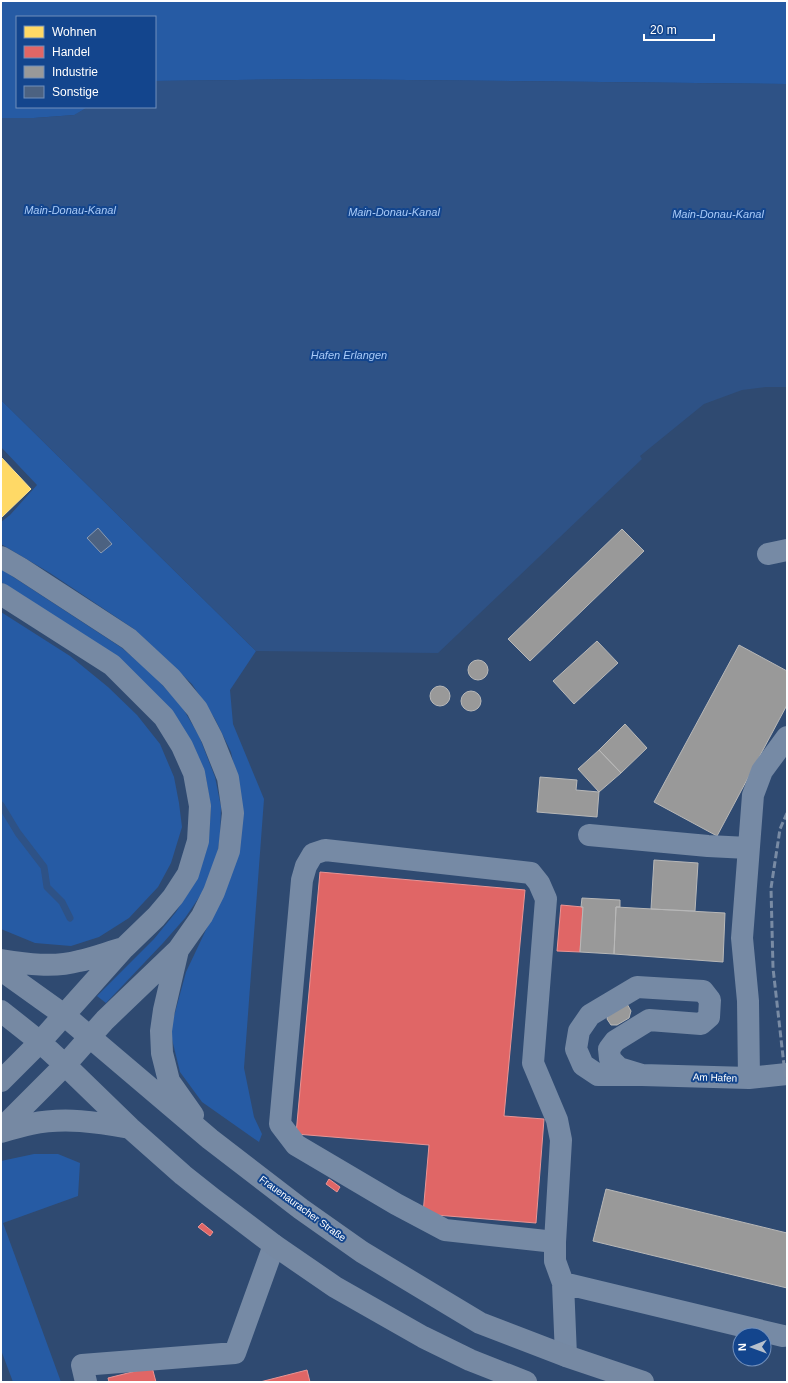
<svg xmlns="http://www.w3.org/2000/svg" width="788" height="1383" viewBox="0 0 788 1383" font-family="Arial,sans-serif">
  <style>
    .green { fill: #265ba4 }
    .water { fill: #2e5286 }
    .homes { fill: #ffd966; stroke: #ffe494 }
    .shops { fill: #e06666; stroke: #e99494 }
    .industry { fill: #999; stroke: #b8b8b8 }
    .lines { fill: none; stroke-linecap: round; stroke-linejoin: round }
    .stream { stroke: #2e5286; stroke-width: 7 }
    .building { fill: #4c6281; stroke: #8b9bb3 }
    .minor { stroke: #768aa5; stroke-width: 22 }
    .major { stroke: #7689a3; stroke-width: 22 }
    .rail { stroke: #798ba4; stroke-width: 3; stroke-dasharray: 7 3; stroke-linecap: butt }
    .labels { text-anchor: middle; stroke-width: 4; stroke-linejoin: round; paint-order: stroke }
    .street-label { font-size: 10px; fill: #fff; stroke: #13458d }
    .water-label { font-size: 11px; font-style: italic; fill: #a8caf8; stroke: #13458d }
  </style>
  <rect width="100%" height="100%" fill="#2f4a71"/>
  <path class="green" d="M1,1H787V84L308,79L155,81V17H17V107H88L75,115L34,118H1Z
    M1,400L256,651L230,690L233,724L264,799L244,1068L254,1117L262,1134L259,1142L202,1102L180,1072L170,1031L186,972L214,913L239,790L231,752L215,719L192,684L134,629L50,573L1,544V522L10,515L37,485L1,447Z
    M1,569L122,648L152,674L181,705L199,736L215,777L221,807L220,836L216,862L202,893L185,918L163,943L106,1003L97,996L154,939L176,912L196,880L209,837L211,807L206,779L191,743L33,602L1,582Z
    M1,612L70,656L108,687L137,715L160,744L174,777L179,803L182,827L171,863L158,887L129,918L99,937L71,946L35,943L1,929Z
    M34,1154H58L80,1163L78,1196L3,1223L61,1382H13L1,1350V1161Z"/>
  <path class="water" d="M308,79L787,84V387H766L742,390L704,404L640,456L642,459L438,653L256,651L1,400V118H34L74,115L88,107H155V81Z"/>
  <path class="homes" d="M1,457L31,489L1,518Z"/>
  <path class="shops" d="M320,872L525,890L504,1116L544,1119L536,1223L423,1214L429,1145L296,1134Z
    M561,905L583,907L580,952L557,951Z
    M329,1179L340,1187L337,1192L326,1184Z
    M202,1223L213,1232L210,1236L198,1227Z
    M152,1367L156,1382H109L108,1378Z
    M307,1370L310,1382H260Z"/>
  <path class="industry" d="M622,529L644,551L530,661L508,639Z
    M597,641L618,663L574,704L553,681Z
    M739,645L787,671V705L717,836L654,802Z
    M468 670a10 10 0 1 1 20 0a10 10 0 1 1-20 0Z
    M430 696a10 10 0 1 1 20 0a10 10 0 1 1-20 0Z
    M461 701a10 10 0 1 1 20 0a10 10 0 1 1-20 0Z
    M625,724L647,748L621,773L599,750Z
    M599,750L621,773L599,792L578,769Z
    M540,777L577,780L576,790L599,792L597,817L537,812Z
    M654,860L698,863L695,911L651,909Z
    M582,898L620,900V907H616L614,954L580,952L583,907H581Z
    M616,907L725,913L723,962L614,954Z
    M626,1002L631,1011L629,1018L617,1025H611L607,1019L609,1012Z
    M606,1189L787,1233V1288L593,1241Z"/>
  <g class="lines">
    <path class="stream" d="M1,805L18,833L44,867L47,887L62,902L70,918"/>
  </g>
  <path class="building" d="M98,528L112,544L101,553L87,538Z"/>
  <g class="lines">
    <path class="minor" d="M768,554L787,550
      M589,835L708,846L748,848
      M642,1075L619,1068L610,1059L609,1049L615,1041L649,1020L701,1024L709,1017L710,1000L703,991L637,987L590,1015L579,1031L576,1049L583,1065L598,1075H642L749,1078L787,1074
      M749,1078L748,1001L742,938L753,795L762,771L787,737
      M555,1242L561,1140L557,1120L533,1063L546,899L539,883L531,873L325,850L313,854L306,866L302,880L280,1124L296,1145L396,1204L445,1230L555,1242V1261L563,1283L566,1356
      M563,1283L783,1336
      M86,1382L82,1365L235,1353L274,1245"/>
    <path class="major" d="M1,557L20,568L129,639L171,678L197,709L212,738L228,778L233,813L229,851L214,892L202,916L178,950L105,1020L65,1065L1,1129
      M1,594L112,665L164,717L182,746L194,773L200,806L198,841L188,874L173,897L156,917L124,948L40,1042L1,1081
      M178,950L164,1010L161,1031L162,1053L169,1081L193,1115
      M1,960C26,964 54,968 79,961C94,958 109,952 124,948
      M1,970L64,1015L210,1139L301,1209L362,1252L480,1323L566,1356L643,1382
      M1,1011L40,1042L65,1065L130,1128L183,1175L212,1198L274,1245L335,1287L423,1337L470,1360L526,1382
      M1,1132C11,1129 21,1126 31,1124C64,1117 97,1122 130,1128"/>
    <path class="rail" d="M787,813L780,829L771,888L773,968L785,1074L787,1080"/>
  </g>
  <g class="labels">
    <g class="street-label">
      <text transform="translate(715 1077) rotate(2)" y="4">Am Hafen</text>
      <text transform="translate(303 1208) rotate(36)" y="4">Frauenauracher Straße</text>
    </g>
    <g class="water-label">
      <text x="70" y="214">Main-Donau-Kanal</text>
      <text x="394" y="216">Main-Donau-Kanal</text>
      <text x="718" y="218">Main-Donau-Kanal</text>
      <text x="349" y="359">Hafen Erlangen</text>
    </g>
  </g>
  <rect width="788" height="1383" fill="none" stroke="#ffffff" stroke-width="4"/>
  <rect x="16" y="16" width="140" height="92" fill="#13458d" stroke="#718fbb"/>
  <rect x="24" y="26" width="20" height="12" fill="#ffd966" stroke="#718fbb"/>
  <text x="52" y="36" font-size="12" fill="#ffffff">Wohnen</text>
  <rect x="24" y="46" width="20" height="12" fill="#e06666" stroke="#718fbb"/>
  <text x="52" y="56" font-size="12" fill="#ffffff">Handel</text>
  <rect x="24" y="66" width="20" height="12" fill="#999999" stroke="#718fbb"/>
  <text x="52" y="76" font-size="12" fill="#ffffff">Industrie</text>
  <rect x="24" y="86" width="20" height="12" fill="#4c6281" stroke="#718fbb"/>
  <text x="52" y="96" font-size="12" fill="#ffffff">Sonstige</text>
  <g transform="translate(752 1347) rotate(269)"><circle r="19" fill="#13458d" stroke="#718fbb"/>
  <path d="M0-3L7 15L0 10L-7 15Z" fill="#b6c0cd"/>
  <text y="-6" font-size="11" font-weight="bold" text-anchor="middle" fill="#ffffff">N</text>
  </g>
  <path d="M644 34v6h70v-6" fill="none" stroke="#ffffff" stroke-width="2"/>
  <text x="650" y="34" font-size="12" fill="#ffffff" stroke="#13458d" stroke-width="3" paint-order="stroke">20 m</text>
</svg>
